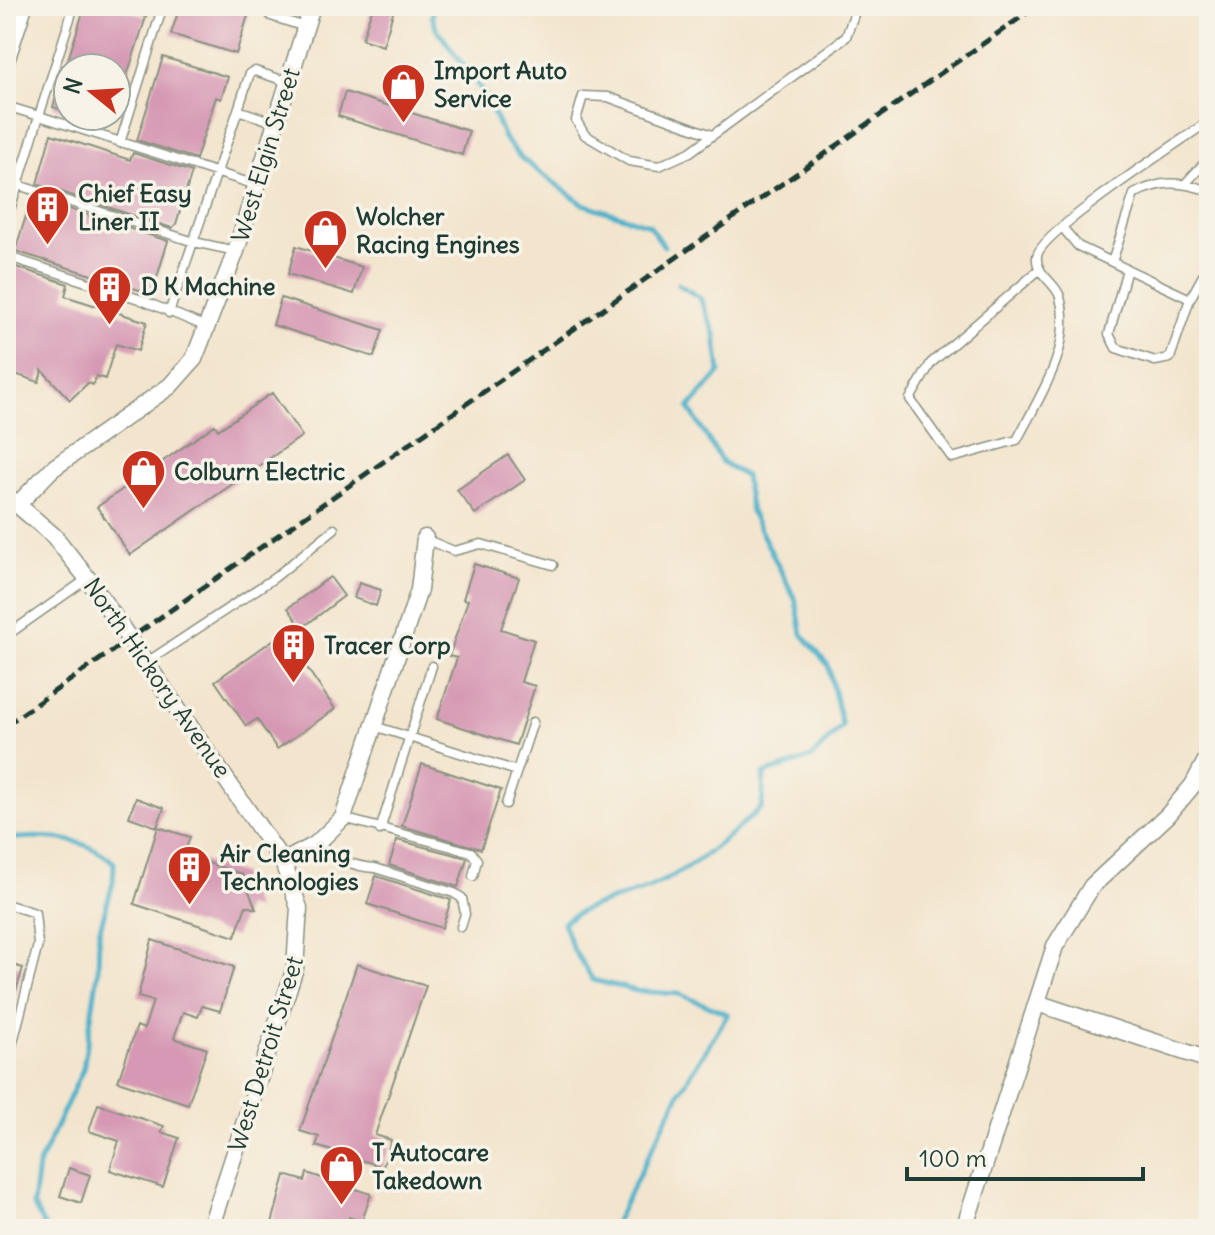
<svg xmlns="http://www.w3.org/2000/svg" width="1215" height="1235" viewBox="0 0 1215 1235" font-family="Delius,sans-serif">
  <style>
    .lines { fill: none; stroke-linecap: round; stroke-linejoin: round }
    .stream { stroke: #4bb1ca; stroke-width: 5 }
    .building { fill: #d698b4 }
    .lane-casing { stroke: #899180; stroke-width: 11 }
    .street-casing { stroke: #899180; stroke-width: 19 }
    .lane { stroke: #fff; stroke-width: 8 }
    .street { stroke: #fff; stroke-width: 16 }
    .rail { stroke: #1f3d34; stroke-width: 5; stroke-dasharray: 12 6; stroke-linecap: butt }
    .labels { text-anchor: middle; stroke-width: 7; stroke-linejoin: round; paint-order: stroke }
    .poi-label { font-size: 24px; font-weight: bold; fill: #1f3d34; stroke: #f7f3e8; text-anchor: start }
    .street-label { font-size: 24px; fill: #1f3d34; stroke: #f7f3e8 }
  </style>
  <rect width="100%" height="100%" fill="#f7f3e8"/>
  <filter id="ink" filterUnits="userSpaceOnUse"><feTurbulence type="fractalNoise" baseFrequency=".0125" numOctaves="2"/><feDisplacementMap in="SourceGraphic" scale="16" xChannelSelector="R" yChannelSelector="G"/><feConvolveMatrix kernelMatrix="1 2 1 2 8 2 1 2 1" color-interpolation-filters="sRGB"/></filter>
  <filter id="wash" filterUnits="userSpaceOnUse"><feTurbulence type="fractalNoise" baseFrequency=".006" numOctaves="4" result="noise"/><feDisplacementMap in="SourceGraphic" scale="32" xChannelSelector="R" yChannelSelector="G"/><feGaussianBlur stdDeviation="1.8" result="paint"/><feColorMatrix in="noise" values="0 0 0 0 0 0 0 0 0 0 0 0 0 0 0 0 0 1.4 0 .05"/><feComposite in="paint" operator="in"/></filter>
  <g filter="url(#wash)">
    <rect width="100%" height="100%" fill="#f3e5cd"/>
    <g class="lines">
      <path class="stream" d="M434,6L432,16L436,28L487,98L504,138L522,159L583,204L649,225L664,246
        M6,839C43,835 86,836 114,863L113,883L99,932L98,973L83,1069L38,1166L33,1205L46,1229
        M612,1229L681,1090L728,1014L679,994L637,991L593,980L573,949L563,923C587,903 619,900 648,888C694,869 725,839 762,807L764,774L811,758L842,726L828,665L802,634L796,601L751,512L745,476L722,462L689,408L720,372L715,334L700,298L678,284"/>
    </g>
    <g id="blocks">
      <path class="building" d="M85,6H113L146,17L119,100L116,68H68V112L53,107Z
        M180,6H251L236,54L171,34Z
        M373,6H395L383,46L362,39Z
        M163,57L228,77L221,99L216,97L196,159L137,140Z
        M345,92L469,131L462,155L338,116Z
        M51,134L130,160L133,153L192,172L176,224L172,228L37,184Z
        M32,197L168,241L152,294L15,251Z
        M296,246L362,267L354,294L288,274Z
        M10,265L68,284L65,296L147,322L138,351L116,344L105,379L96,376L93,385L88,383L70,400L42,370L39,382L6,371V278Z
        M281,298L383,330L374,357L273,325Z
        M272,393L302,436L130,555L97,507L215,425L218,430Z
        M508,455L525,480L475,514L457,490Z
        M474,564L519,578L501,629L534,640L521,682L535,686L516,745L437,719L457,658L449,656L468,600L463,599Z
        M330,577L344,596L302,628L288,608Z
        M359,583L381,590L376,606L354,598Z
        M283,633L335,709L277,749L257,719L246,726L215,681Z
        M422,764L501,790L481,849L402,826Z
        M136,798L164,808L157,827L129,817Z
        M158,827L190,837L184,855L242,874L256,909L246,906L235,937L134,904Z
        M397,840L467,858L458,887L389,865Z
        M376,876L451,900L442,928L367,904Z
        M152,940L234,967L220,1011L202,1006L198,1017L183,1012L174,1038L207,1049L188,1104L118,1081L137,1026L144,1029L153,1001L138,997Z
        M6,963L23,968L9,1013L6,1012Z
        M357,964L426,986L375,1135L391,1140L383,1167L316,1146L319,1137L300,1131Z
        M98,1104L164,1126L161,1132L179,1138L163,1187L110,1170L119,1141L89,1131Z
        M69,1168L90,1175L81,1203L60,1196Z
        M307,1173L371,1194L362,1221L349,1217L345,1229H290L272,1223L285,1175L305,1181Z"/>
    </g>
  </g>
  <g filter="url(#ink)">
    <use href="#blocks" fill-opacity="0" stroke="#899180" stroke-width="2"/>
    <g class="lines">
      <defs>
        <path id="lane" d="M74,6L39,116L256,185
          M270,6L271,16L305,27
          M6,106L39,116L18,185L194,242L236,251
          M276,123L238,110L250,73L255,71L288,82
          M712,135L608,97L583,96L576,120L585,135L629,161L659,166L690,152L846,37L857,6
          M120,143L162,9L152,6
          M6,181L18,185L6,222
          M1186,183L1209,158
          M1062,227L1078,246L1190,299L1170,358L1155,361L1116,348L1109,334L1127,269
          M6,256L139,299L209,328
          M1113,259L1134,194C1160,180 1181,181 1209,191
          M1039,270L931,363L910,399L952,458L1017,440C1039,397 1074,348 1060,297C1056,282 1035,275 1037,256C1040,232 1182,140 1209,121
          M1190,299L1209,265
          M169,313L238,110
          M425,539L454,551L481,544L553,565
          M6,636L87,579
          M147,662L274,578L334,529
          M374,726L517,771
          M506,804L533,722
          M343,818L471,852L477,860L473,876
          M380,830L432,666
          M316,845C335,857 352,867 375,868L454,893L462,898L465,914L461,927
          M6,904L35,913L38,945L6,1069"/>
        <path id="street" d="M6,61L24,6
          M6,495L54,536L88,579L283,862
          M19,503L52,469L170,386L194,359L236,251L312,6
          M1037,1003L1209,1060
          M210,1229L295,968L299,908L283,862L315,845L343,818L419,590L425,538
          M964,1229L1055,946L1092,886L1168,815L1193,785L1209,755"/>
      </defs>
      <use href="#lane" class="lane-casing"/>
      <use href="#street" class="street-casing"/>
      <use href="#lane" class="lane"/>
      <use href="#street" class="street"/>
      <path class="rail" d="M6,725L1037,6"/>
    </g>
  </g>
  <defs>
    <symbol id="shop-pin" viewBox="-11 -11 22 30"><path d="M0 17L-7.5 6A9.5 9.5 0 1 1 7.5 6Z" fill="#c8321e" stroke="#f7f3e8"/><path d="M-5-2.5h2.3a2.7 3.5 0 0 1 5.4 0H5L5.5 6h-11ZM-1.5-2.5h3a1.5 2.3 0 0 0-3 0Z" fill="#fff"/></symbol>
    <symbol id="building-pin" viewBox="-11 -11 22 30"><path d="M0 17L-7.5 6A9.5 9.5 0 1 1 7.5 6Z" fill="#c8321e" stroke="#f7f3e8"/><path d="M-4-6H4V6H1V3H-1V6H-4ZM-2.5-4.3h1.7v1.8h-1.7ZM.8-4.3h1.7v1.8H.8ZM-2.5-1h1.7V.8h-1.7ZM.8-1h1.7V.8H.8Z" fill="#fff"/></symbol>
  </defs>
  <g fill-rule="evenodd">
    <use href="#shop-pin" x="378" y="60" width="51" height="69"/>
    <use href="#building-pin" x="22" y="182" width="51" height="69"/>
    <use href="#shop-pin" x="300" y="206" width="51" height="69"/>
    <use href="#building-pin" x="84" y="262" width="51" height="69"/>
    <use href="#shop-pin" x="118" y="446" width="51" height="69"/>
    <use href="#building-pin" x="268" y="620" width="51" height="69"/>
    <use href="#building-pin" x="164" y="842" width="51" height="69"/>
    <use href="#shop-pin" x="316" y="1142" width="51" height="69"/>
  </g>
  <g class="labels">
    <g class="poi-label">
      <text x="434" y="79">Import Auto<tspan x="434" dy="28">Service</tspan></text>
      <text x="78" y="202">Chief Easy<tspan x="78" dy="28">Liner II</tspan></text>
      <text x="356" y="225">Wolcher<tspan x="356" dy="28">Racing Engines</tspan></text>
      <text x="141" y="295">D K Machine</text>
      <text x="174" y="480">Colburn Electric</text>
      <text x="324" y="654">Tracer Corp</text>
      <text x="220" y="862">Air Cleaning<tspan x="220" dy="28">Technologies</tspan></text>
      <text x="372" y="1161">T Autocare<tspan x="372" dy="28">Takedown</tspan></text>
    </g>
    <g class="street-label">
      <text transform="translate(266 155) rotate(-73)" y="8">West Elgin Street</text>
      <text transform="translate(157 678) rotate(55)" y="8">North Hickory Avenue</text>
      <text transform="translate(266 1054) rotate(-73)" y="8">West Detroit Street</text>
    </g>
  </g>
  <rect width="1215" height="1235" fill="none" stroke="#f7f3e8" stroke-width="32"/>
  <g transform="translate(92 92) rotate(288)"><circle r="38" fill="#f7f3e8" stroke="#a1aaa0" stroke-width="2"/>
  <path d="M0-6L14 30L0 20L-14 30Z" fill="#c8321e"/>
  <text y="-12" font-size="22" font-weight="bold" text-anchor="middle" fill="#1f3d34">N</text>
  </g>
  <path d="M907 1167v12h236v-12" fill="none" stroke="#1f3d34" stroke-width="4"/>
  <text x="919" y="1167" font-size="24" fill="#1f3d34" stroke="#f7f3e8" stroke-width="6" paint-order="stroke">100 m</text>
</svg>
